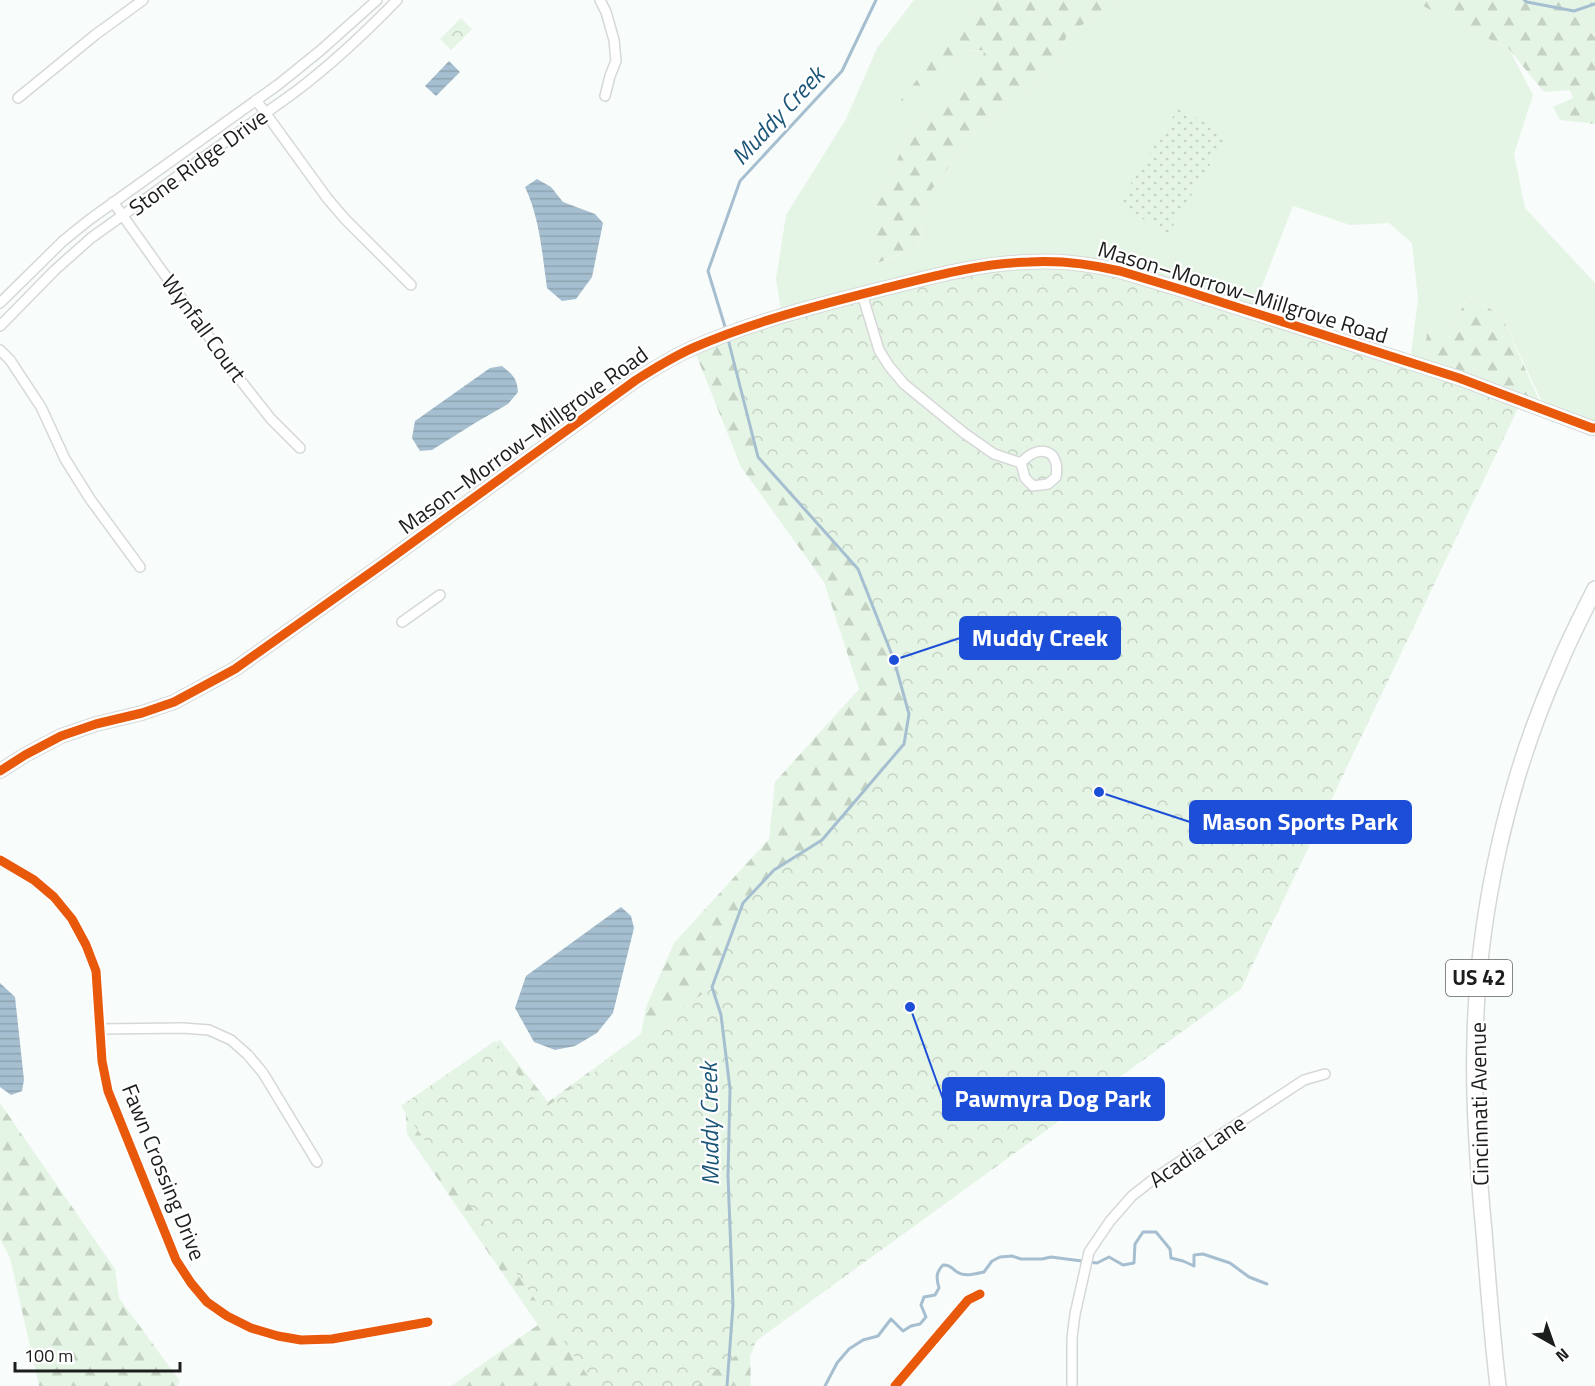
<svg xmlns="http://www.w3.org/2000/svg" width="1595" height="1386" viewBox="0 0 1595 1386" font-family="'Titillium Web',sans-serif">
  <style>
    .grass { fill: #e5f5e5 }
    .forest { fill: url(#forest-firs) }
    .park { fill: url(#park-crowns) }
    .garden { fill: url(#garden-dots) }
    .water { fill: url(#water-rules) }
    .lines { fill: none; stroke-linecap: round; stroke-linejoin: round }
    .stream { stroke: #a6bfd0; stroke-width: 3 }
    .street-casing { stroke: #d6d8d8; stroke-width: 12 }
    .secondary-casing { stroke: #d6d8d8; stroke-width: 16 }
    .primary-casing { stroke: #d6d8d8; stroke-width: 18 }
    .street { stroke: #fefffe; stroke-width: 9 }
    .secondary { stroke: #fefffe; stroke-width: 14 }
    .primary { stroke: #fefffe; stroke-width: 15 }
    .cycleway-casing { stroke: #fff; stroke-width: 13 }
    .cycleway { stroke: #e8590c; stroke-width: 9 }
    .labels { text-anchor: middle; stroke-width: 4.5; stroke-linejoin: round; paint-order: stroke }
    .shield { fill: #fff; stroke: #606261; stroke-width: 1.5 }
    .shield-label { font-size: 21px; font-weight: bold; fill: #1c1e1d }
    .street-label { font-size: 22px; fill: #1c1e1d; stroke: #fff }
    .water-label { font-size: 24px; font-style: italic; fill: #1c5679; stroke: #fff }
    .leader { fill: none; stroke: #1d4ed8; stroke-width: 2 }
    .callout-dot { fill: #1d4ed8; stroke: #fff; stroke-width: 2 }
    .callout { fill: #1d4ed8; stroke: #1d4ed8; stroke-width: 2 }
    .callout-label { font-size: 24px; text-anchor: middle; font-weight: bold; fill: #fff }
  </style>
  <defs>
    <pattern id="forest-firs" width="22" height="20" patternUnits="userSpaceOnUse" patternTransform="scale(1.5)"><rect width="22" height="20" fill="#e5f5e5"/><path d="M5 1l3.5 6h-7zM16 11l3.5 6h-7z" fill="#c4d2c4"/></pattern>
    <pattern id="park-crowns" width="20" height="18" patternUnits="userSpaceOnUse" patternTransform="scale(1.5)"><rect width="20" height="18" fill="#e5f5e5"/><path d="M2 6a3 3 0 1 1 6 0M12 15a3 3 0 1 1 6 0" fill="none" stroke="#c4d2c4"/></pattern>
    <pattern id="garden-dots" width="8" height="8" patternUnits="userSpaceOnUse" patternTransform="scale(1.5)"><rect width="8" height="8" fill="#e5f5e5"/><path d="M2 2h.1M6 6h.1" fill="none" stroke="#c4d2c4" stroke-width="1.8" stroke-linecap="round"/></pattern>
    <pattern id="water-rules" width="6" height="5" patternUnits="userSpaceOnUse" patternTransform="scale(1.5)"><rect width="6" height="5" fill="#a6bfd0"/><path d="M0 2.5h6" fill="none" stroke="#8ea4b2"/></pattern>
  </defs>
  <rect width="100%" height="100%" fill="#f8fcfb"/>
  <path class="grass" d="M914,0H980L968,15L898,114L965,51L984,50L983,67L911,127L891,175L870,205L876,264L919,247L927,196L975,132L1056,69L1067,34L1123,0H1411L1509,49L1533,95L1514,154L1525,208L1595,283V423H1591L1541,400L1502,316L1469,296L1453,324L1427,333L1423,366L1410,362L1418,299L1412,243L1389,223L1350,225L1293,206L1252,312L782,316L776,279L786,215L846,119L877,48Z
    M1595,4V38L1574,11Z"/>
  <path class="forest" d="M980,0H1123L1067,34L1056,69L975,132L927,196L919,247L875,264L870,205L891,175L911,127L982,67L984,50L965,51L898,115L897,105Z
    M1411,0H1595V4L1574,11L1595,38V124L1560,120L1553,107L1573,98L1570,90L1544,92L1509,49Z
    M1469,296L1502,316L1539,400L1521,401L1423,366L1427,333L1453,324Z
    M727,334L914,611L919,736L765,1317L750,1357L751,1386H451L538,1325L407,1134L405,1103L500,1040L548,1102L641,1034L646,1007L674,943L769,839L775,782L859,689L824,582L741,467L693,347Z
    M0,1103L115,1269L119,1298L180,1381L177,1386H39L10,1258L0,1239Z"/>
  <path class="park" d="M461,18L472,29L451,50L440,39Z
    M1095,266L1521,402L1241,989L694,1386H595L401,1106L495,1041L542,1110L712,987L743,903L774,870L822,840L904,744L908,714L894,660L858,569L758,457L727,334L963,270Z"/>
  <path class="garden" d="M1179,107L1227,136L1168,234L1118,204Z"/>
  <path class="water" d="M449,61L460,72L436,96L425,86Z
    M537,179L551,187L563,202L595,214L603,223L592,277L576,299L562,301L547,288C542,253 540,219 525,187Z
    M502,366C513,375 517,378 518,392L508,404L475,423L432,450L420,451L412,438L415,421L490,368Z
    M621,907L631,916L634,928L613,1013L597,1033L575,1046L555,1050L534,1042L515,1008L526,976Z
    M0,983L15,997L24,1080L22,1091L11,1095L0,1087Z"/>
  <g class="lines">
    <path class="stream" d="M1524,0L1527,2L1574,11L1595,4
      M726,330L708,271L740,181L842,71L876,0
      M727,1386L733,1305L728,1176L730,1089L721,1015L712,987L743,903L774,870L822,840L904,744L909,714L894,660L858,569L758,457L728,339
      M825,1386L837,1363L849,1349L863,1340L878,1336L891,1319L903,1331L911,1326L920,1324L926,1317L921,1305L924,1297L935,1295L939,1288C936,1278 936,1272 943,1265C951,1265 951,1268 957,1272C965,1277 975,1274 984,1272L992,1261L1000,1257L1012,1256L1021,1259H1042L1051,1257L1097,1263L1109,1257L1123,1265L1134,1263L1135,1244L1143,1232H1156L1170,1249L1171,1258L1183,1261L1194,1266V1255L1203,1254L1230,1263L1249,1277L1267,1284"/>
    <defs>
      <path id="street" d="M600,0L606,12L614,40L616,61L610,76L605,96
        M18,98L95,35L143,0
        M256,100L327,198L345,219L411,285
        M113,202L234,372L271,419L300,448
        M862,294L879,350L889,366L904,384L964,433L994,454L1021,463L1025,478L1033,486L1048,484L1056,477C1061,449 1038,443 1021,463
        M0,303L63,241L89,220L279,84L321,50L377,0
        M0,326L55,270L91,238L295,92C332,64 365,33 397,0
        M0,350L10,360L41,407L65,459L90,499L140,567
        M402,622L440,595
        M0,860L34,880L54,897L72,919L86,945L96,971L102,1061L108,1091L176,1260L191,1283L207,1302L227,1316L251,1328L278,1336L301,1340L332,1339L428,1322
        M100,1029L183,1028L209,1030L231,1040L248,1055L263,1073L317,1162
        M1072,1386V1338L1075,1314L1089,1252L1110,1221L1132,1196L1155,1178L1304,1080L1325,1074"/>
      <path id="secondary" d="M0,771L25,755L61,736L96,724L142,713L174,702L235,669L387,561L636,380C655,368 674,356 695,347C755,321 819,305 882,289C930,277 980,263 1029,262C1060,260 1090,264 1120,271L1183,290L1459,378L1592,428H1595"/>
      <path id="primary" d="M1498,1386C1492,1335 1488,1283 1484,1232C1478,1169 1473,1105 1475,1042C1477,917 1507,781 1558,667C1569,640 1582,615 1595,589"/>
    </defs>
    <use href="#street" class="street-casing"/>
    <use href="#secondary" class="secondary-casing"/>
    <use href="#primary" class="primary-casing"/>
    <use href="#street" class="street"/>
    <use href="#secondary" class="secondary"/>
    <use href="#primary" class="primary"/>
    <defs>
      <path id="cycleway" d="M0,771L25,755L61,736L96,724L142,713L174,702L235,669L387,561L636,380C655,368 674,356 695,347C755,321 819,305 882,289C930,277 980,263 1029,262C1060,260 1090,264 1120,271L1183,290L1459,378L1592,428H1595
        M0,860L34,880L54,897L72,919L86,945L96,971L102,1061L108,1091L176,1260L191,1283L207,1302L227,1316L251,1328L278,1336L301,1340L332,1339L428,1322
        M895,1386L968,1300L980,1294"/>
    </defs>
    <use href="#cycleway" class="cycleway-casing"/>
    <use href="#cycleway" class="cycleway"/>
  </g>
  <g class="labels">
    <rect class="shield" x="1446" y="960" width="66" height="36" rx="4.5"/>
    <g class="shield-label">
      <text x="1479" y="985">US 42</text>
    </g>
    <g class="street-label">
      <text transform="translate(198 162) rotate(-36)" y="8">Stone Ridge Drive</text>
      <text transform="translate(1243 292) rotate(17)" y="8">Mason–Morrow–Millgrove Road</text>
      <text transform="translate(204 328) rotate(54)" y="8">Wynfall Court</text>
      <text transform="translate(523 440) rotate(-36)" y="8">Mason–Morrow–Millgrove Road</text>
      <text transform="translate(1479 1104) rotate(-91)" y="8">Cincinnati Avenue</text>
      <text transform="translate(1197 1151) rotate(-34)" y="8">Acadia Lane</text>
      <text transform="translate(164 1172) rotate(68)" y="8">Fawn Crossing Drive</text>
    </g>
    <g class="water-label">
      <text transform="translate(778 116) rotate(-47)" y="8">Muddy Creek</text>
      <text transform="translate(710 1124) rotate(-91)" y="8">Muddy Creek</text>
    </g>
  </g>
  <path class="leader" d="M894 660L960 638M1099 792L1190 822M910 1007L943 1099"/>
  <g class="callout-dot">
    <circle cx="894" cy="660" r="6"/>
    <circle cx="1099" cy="792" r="6"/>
    <circle cx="910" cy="1007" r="6"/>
  </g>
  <g class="callout">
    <rect x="960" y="617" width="160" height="42" rx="6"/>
    <rect x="1190" y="801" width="221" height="42" rx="6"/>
    <rect x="943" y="1078" width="221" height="42" rx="6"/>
  </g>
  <g class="callout-label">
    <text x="1040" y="646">Muddy Creek</text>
    <text x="1300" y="830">Mason Sports Park</text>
    <text x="1053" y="1107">Pawmyra Dog Park</text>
  </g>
  <g transform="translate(1553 1344) rotate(140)" stroke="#ffffff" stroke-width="4.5" paint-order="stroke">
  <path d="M0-4.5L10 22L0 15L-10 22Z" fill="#1c1e1d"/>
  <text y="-9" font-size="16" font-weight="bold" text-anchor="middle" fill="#1c1e1d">N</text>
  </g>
  <path d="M15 1362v9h165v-9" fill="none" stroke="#1c1e1d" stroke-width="3"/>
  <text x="24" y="1362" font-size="18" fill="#1c1e1d" stroke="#ffffff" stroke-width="4.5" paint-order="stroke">100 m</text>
</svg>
